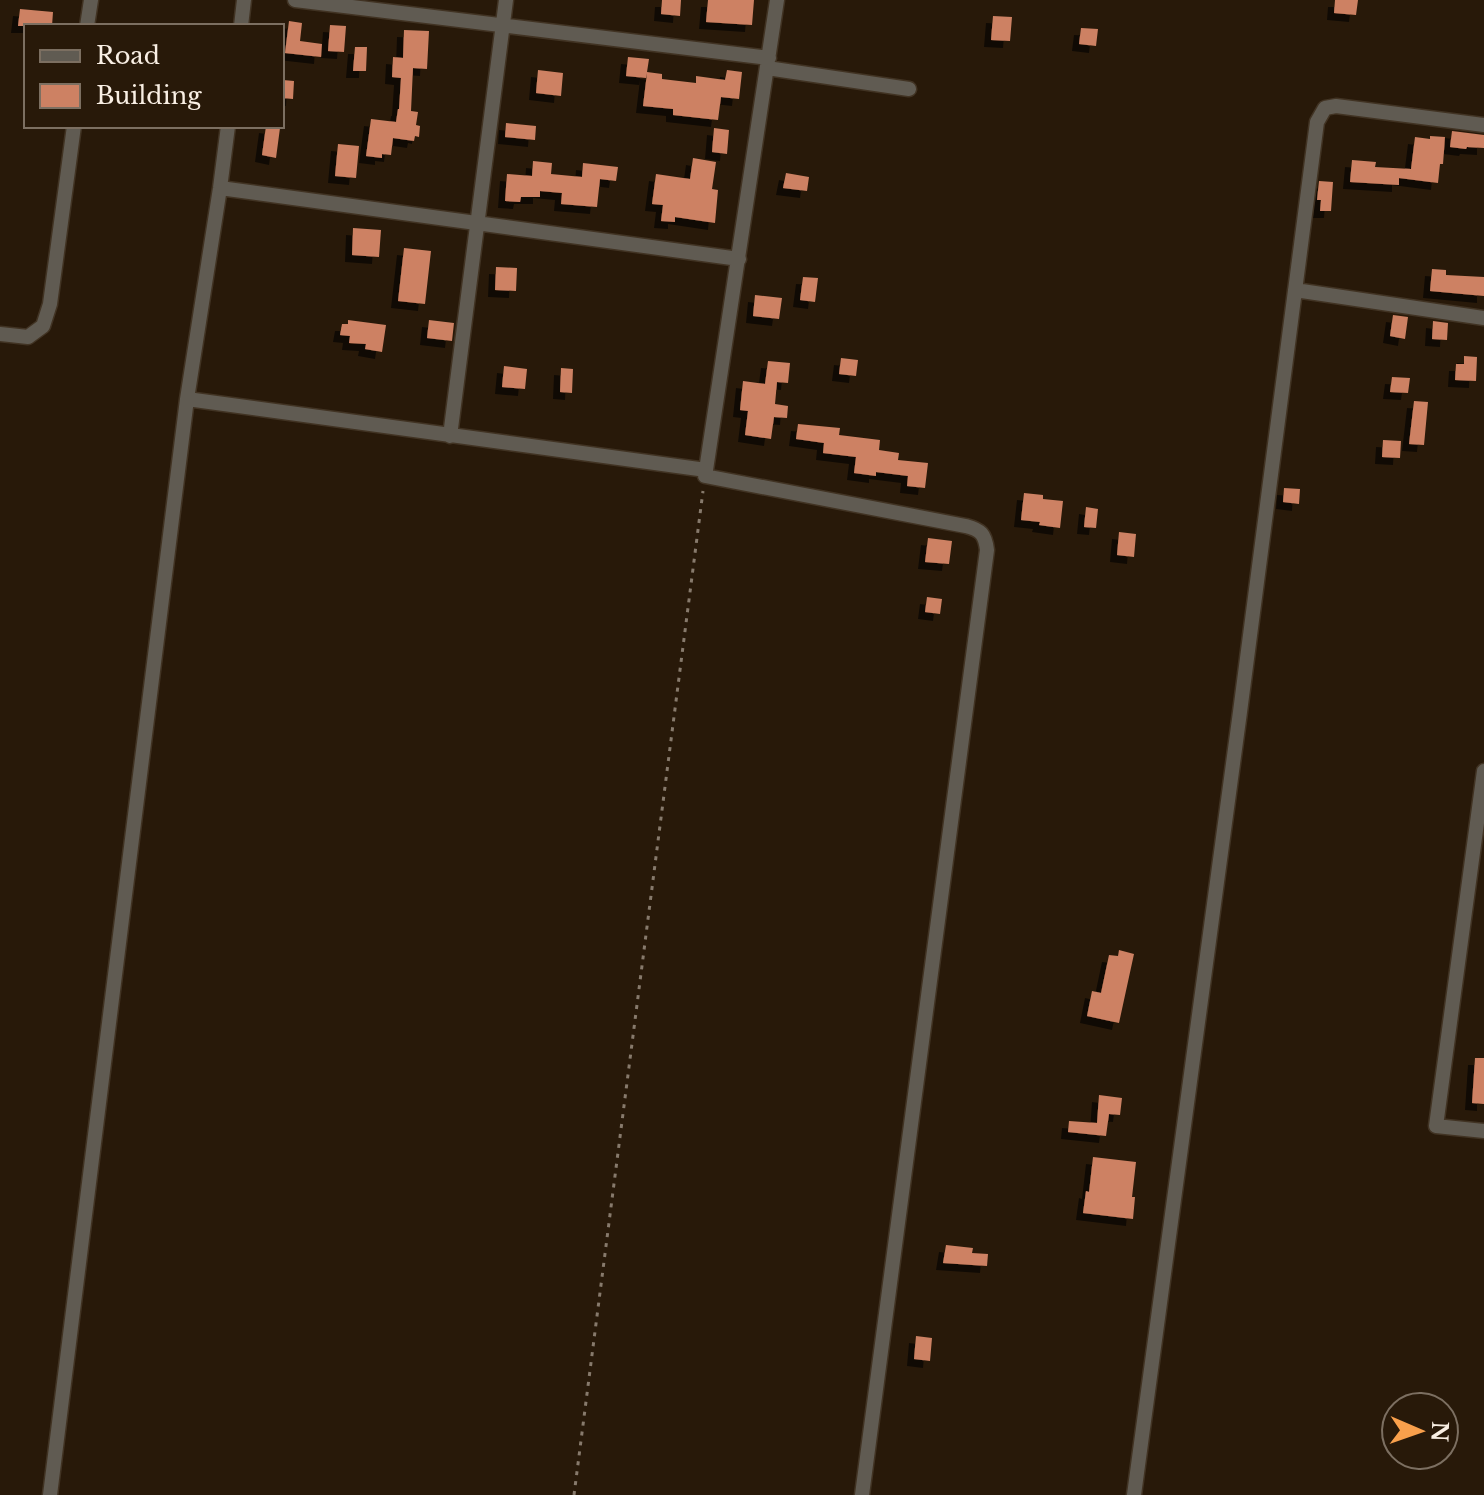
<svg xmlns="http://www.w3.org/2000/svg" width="1484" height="1495" viewBox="0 0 1484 1495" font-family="'Libre Baskerville',serif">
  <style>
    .building { fill: #cd8163; filter: url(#shadow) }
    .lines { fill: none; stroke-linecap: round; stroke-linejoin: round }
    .minor-casing { stroke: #413323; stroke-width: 17 }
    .path { stroke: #877a6c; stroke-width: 3; stroke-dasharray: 4 6; stroke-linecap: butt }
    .minor { stroke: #605b52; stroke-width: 14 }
  </style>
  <defs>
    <filter id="shadow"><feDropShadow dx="-7" dy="7" stdDeviation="0" flood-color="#0009"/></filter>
  </defs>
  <rect width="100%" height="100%" fill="#281909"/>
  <path class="building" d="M662,0H681L680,16L661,14Z
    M708,0H754L752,25L706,22Z
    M1335,0H1358L1356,15L1334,13Z
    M20,9L53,12L52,26H18Z
    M993,16L1012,17L1010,41L991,40Z
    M289,21L302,23L300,41L322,44L321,57L285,53Z
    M330,25L346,26L344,52L328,51Z
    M1081,28L1098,29L1096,46L1079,44Z
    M404,30L429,31L427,69L413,68L411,111L418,112L416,125L420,126L419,137L415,136L414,141L393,138L391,155L382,154V158L366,156L371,119L396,122L398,109H399L401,78L392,77L393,57L403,58Z
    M355,47H367L366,71H353Z
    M628,57L649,59L647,72L662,74V79L696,83V76L725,80L727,70L742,72L739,99L721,97L718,120L673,115V109L643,106L647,73L646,78L626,76Z
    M538,70L563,73L561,96L536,93Z
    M283,80L294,81L293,99L282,98Z
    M506,123L536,126L535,140L505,137Z
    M266,126L280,128L276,158L262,155Z
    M714,128L729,130L727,154L712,152Z
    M1452,131L1484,135V148L1467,147L1466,149L1450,147Z
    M1430,136L1445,137L1443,164H1440L1438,183L1399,178V185L1350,182L1352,160L1376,162L1375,167L1411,169L1415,137L1430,139Z
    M338,144L359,146L356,178L335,176Z
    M693,158L716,162L712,189L718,190L715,223L675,217V222L661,221L663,205L652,204L656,174L690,179Z
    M533,161L552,163L551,174L582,177L583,163L618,167L616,181L600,179L597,207L561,204L562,193L540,191V197H521L520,202L505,201L507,174L532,176Z
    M786,173L809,177L807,191L783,188Z
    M1319,181L1333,182L1331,211H1320L1321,200H1317Z
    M353,228L381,230L379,257L352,255Z
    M404,248L431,251L425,304L398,301Z
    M496,267L517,268L516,291L495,290Z
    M1432,269L1446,270V275L1484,277V296L1430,291Z
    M803,277L818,278L815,302L800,300Z
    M755,295L782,298L779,319L753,316Z
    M1393,315L1408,317L1405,339L1390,336Z
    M348,320L386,325L382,352L365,349L366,344L349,343L350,336L340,335L342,324H348Z
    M429,320L454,323L452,341L427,338Z
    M1433,321L1448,323L1447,340L1432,339Z
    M1464,356L1477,357L1476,381L1455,380L1456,364H1464Z
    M841,358L858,360L856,376L839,374Z
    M768,361L790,363L788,383L777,382L775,404L788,406L787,418L774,417L771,439L745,435L748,411L740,410L743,381L765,384Z
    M504,366L527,369L525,389L502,387Z
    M561,368L573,369L572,393L560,392Z
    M1392,377L1410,378L1408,393L1390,392Z
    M1414,401L1428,402L1424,445L1409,444Z
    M798,424L840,428L839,435L880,440L879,450L899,453L898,460L928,463L925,488L907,486L908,476L876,472V476L854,473L856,457L823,453L824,443L796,439Z
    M1383,440L1401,441L1400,458L1382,457Z
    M1284,488L1300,489L1299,504L1283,502Z
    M1024,493L1043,495V499L1063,501L1060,528L1039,525L1040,522L1021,520Z
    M1086,507L1098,509L1096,528L1084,527Z
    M1119,532L1136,534L1134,557L1117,555Z
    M928,538L952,541L949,564L925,562Z
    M927,597L942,599L940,614L925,612Z
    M1119,950L1134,954L1119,1023L1087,1016L1092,991L1101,993L1109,955L1118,956Z
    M1475,1058H1484V1104L1472,1103Z
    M1099,1095L1122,1098L1120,1115L1109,1114L1106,1136L1068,1132L1069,1121L1097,1123Z
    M1093,1157L1136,1162L1132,1197H1135L1133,1219L1083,1213L1086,1191L1089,1192Z
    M946,1245L973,1248L972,1253L988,1254L987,1266L943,1263Z
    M916,1336L932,1338L930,1361L914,1359Z"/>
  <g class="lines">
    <defs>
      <path id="minor" d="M295,0L769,58
        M87,26L91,0
        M241,26L244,0
        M767,68L909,89
        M220,188L739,259
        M1295,290L1484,318
        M0,334L28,337L43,326L50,304L74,126
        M187,399L706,470L777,0
        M450,436L506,0
        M705,476L966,526C981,530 985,534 987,550L862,1495
        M1484,771L1436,1126L1484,1131
        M50,1495L187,399L220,188L228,126
        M1134,1495L1240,712L1317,122L1325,108L1336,106L1484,125"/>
    </defs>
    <use href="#minor" class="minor-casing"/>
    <path class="path" d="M574,1495L703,491"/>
    <use href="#minor" class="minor"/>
  </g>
  <rect x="24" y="24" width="260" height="104" fill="#281909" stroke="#7c6f61" stroke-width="2"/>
  <rect x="40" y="50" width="40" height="12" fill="#605b52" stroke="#7c6f61" stroke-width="2"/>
  <text x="96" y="64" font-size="24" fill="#f9efe4">Road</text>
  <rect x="40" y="84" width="40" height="24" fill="#cd8163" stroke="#7c6f61" stroke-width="2"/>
  <text x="96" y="104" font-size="24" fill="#f9efe4">Building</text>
  <g transform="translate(1420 1431) rotate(92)"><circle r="38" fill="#281909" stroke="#7c6f61" stroke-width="2"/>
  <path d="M0-6L14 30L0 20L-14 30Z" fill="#f9a04c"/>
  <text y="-12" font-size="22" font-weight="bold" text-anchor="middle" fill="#f9efe4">N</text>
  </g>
</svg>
